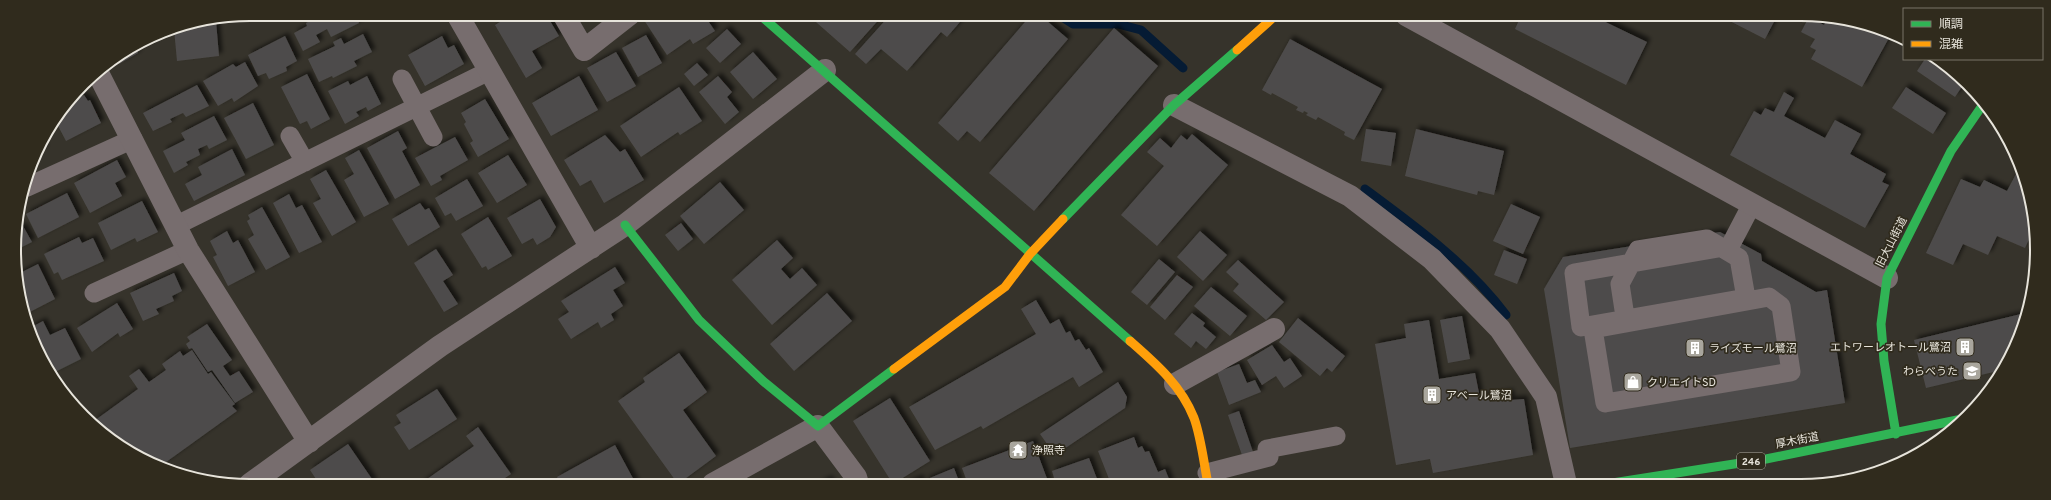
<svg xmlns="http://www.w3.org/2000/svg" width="2051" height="500" viewBox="0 0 2051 500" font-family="Overpass,'Noto Sans JP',sans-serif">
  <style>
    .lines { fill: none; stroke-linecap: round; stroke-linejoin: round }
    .stream { stroke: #051b34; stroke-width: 9 }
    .building { fill: #4e4c4b; filter: url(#shadow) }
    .lane { stroke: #776d6e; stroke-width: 19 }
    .street { stroke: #776d6e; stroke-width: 22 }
    .fast { stroke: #30b455; stroke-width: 9 }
    .slow { stroke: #ff9f0a; stroke-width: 9 }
    .labels { text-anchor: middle; stroke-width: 3.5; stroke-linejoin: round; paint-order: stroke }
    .shield { fill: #302b1d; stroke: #b0aca2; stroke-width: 1 }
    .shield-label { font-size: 10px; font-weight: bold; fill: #e7e4db }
    .street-label { font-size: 11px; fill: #e7e4db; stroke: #302b1d }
    .poi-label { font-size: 11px; fill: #e7e4db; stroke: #302b1d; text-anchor: start }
    .rim { fill: none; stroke: #e7e4db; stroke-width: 2 }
  </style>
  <defs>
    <filter id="shadow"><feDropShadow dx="3.5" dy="-3.5" stdDeviation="2" flood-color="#0009"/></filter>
  </defs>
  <rect width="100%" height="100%" fill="#36332b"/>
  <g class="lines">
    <path class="stream" d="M1059,15L1073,24H1118L1141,30L1183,68
      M1365,189C1415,226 1469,265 1506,315"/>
  </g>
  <path class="building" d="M324,14H355L359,23L331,37L327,29L316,35L320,42L303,51L294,33L307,26L306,23Z
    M513,14H546L559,36L532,51L542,68L526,78L495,25Z
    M653,15H704L715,31L693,44L690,39L667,55L644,20Z
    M808,15H883L850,52Z
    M890,15H966L947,37L941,32L907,71L881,49L866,64L855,54Z
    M1031,15H1040L1068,39L980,142L967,131L958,141L938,123Z
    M1521,16H1593L1647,42L1626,85L1515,29Z
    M1720,16H1777L1765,39Z
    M1829,16L1890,36L1862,87L1811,59L1816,50L1810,47L1815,39L1801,32L1809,17L1824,25Z
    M216,21L219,56L177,61L174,29Z
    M1114,28L1158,66L1034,211L989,173Z
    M727,29L741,44L720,63L706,48Z
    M165,31L167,35L149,45L146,40Z
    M363,34L372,52L354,61L357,66L333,78L332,76L319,82L308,59L335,46L333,42L341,38L344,44Z
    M646,35L662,63L638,77L622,48Z
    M285,36L297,61L286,67L287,71L269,79L266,73L258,76L248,55Z
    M442,36L448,48L454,45L464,64L425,86L408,55Z
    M1290,39L1382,89L1354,140L1344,135L1345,132L1318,117L1316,120L1306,115L1308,113L1304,111L1303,113L1296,110L1298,107L1272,93L1271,95L1262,90Z
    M135,47L138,53L119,64L117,59Z
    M616,52L636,86L607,102L587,68Z
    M753,52L777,79L753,99L730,72Z
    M1925,59H1934L1963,85L1955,97L1917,71Z
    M245,62L258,86L234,102L232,98L218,106L203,81L233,64L236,67Z
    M697,63L708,75L694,86L684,74Z
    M307,74L330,119L311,129L307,121L300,124L281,87Z
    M367,76L381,104L368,111L366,107L356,112L359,116L345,124L328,91L348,81L350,85Z
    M579,76L598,110L551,136L532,103Z
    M718,76L732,92L727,97L739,112L725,124L699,92Z
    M197,85L209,106L186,117L183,113L170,119L172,122L153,131L143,113Z
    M679,87L702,121L680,135L678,132L641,157L620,126Z
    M1906,87L1946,113L1933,134L1892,108Z
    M1784,92L1794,98L1784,116L1825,138L1835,120L1861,134L1850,154L1886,174L1882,182L1889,185L1865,228L1730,155L1754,111L1761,115L1765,108L1774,112Z
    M84,95L88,101L90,100L101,123L66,141L56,122L73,101Z
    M485,99L509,139L478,157L470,143L473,141L464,124L466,122L461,113Z
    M253,103L274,145L246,159L224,118Z
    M214,116L227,140L209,149L207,145L198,149L200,155L186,162L188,165L174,173L163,151L185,140L181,133Z
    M1366,129L1396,133L1391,166L1361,161Z
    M1416,129L1504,151L1494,195L1478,191L1477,195L1405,176Z
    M398,131L407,148L402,151L420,185L395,199L367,148Z
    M1192,134L1228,165L1157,246L1121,215L1164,166L1147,152L1160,138L1171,148L1181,135L1187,140Z
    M605,135L620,152L625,149L644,180L604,203L591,180L580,186L564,160Z
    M455,137L468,160L440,176L442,180L431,186L415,158Z
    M41,142L44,148L37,152L38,145Z
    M232,149L245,175L194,201L185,184L202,175L198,167Z
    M359,150L389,204L364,217L344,180L354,174L345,158Z
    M508,155L527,185L497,203L478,173Z
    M117,160L126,177L115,183L122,196L90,213L74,183Z
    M326,170L356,222L332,236L313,203L321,199L310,179Z
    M2017,172L2022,174L2029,189L2032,233L2025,248L1997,236L1988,255L1963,244L1953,265L1926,253L1961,179L1980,187L1984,180L2007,191Z
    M467,179L483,206L456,221L451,213L445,216L435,198Z
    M720,182L744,210L704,244L680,216Z
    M67,193L79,217L38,238L26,214Z
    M289,194L296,208L302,205L322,242L299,253L273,203Z
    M540,199L556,227L550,237L537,245L533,238L522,244L507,218Z
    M142,201L158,232L137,242L135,238L111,250L98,223Z
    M420,203L425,210L429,208L440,227L408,246L392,219Z
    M1511,204L1540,217L1523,254L1493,241Z
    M262,207L290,257L266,270L248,239L254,235L247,221L250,219L248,215Z
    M488,217L512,256L488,270L486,266L482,268L461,234Z
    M681,223L693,239L678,251L665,235Z
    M23,226L32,242L16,250L15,234L16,229Z
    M227,231L233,243L238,240L255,272L228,286L213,257L217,255L210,241Z
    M1200,231L1227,255L1203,281L1177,257Z
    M1720,232L1761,254L1762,261L1816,292L1827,290L1845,403L1570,448L1544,289L1563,257Z
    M79,237L82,243L93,238L104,261L62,280L58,272L54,274L44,254Z
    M777,240L793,258L781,269L790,279L802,268L817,285L772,325L732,280Z
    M436,249L453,275L443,281L458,304L444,312L414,263Z
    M1504,250L1527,259L1517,284L1494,275Z
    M1159,259L1175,272L1147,305L1131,292Z
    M1238,260L1284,302L1266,320L1233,291L1239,284L1226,272Z
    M38,264L55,299L24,315L18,274Z
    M615,267L625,283L613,290L623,306L611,314L614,320L601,328L598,322L571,339L558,319L569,312L561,301Z
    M174,273L182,291L172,296L174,301L156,309L159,314L143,321L130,293Z
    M1177,275L1193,287L1165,320L1150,307Z
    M1211,287L1247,316L1230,336L1194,306Z
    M827,293L852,321L794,371L770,344Z
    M1036,300L1050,324L1059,319L1066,333L1070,331L1075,341L1079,339L1086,350L1089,348L1103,372L1079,387L1073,377L983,429L981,426L935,450L909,407L1036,334L1021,309Z
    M117,303L133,329L120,337L118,333L92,352L77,328Z
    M1192,313L1205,323L1203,326L1216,337L1206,349L1196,341L1191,348L1174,334Z
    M2025,313L2013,355L2002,370L1926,388L1914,340Z
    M1462,316L1470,359L1448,363L1440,320Z
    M1298,318L1345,356L1332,372L1327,368L1320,376L1279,342Z
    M1429,320L1439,379L1475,373L1480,398L1510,392L1511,400L1524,399L1533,455L1433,473L1430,459L1396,465L1375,344L1406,338L1404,324Z
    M43,321L50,335L65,328L81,359L53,373L30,328Z
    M207,324L232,360L223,366L230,376L239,371L253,392L235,403L212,370L208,372L192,348L189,349L186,344L190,341L187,337Z
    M1272,345L1284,362L1290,358L1302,376L1284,388L1276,376L1262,385L1247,360Z
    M192,350L208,374L211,372L235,404L232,406L237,411L162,465L132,454L94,421L138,389L129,376L139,369L149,382L166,370L162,364L180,351L183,356Z
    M679,353L707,392L683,410L716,456L678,484L618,401L645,382L643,378Z
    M1239,364L1247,383L1255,380L1261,392L1229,405L1217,372Z
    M1118,382L1127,397L1125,408L1055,455L1040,434Z
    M437,389L457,419L409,450L394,427L401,423L396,415Z
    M890,398L930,461L893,484L853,421Z
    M1239,411L1253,452L1242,455L1228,415Z
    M478,427L511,474L496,484H420L474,446L466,436Z
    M1134,437L1138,448L1142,446L1145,452L1149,451L1158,472L1165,469L1171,484H1111L1098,451Z
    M1033,441L1049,484H968L962,468Z
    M348,444L374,482L371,484H314L318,482L310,470Z
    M615,445L636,484H561L557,477Z
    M1089,458L1099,484H1056L1052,471Z
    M954,468L960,484H927L925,480Z
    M920,478L922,484H903Z
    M829,479L832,484H817Z"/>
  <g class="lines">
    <path class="lane" d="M402,79L433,137
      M290,136L305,162
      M27,187L133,139
      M177,225L489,71
      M94,293L188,250
      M1626,323L1593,329L1605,403L1791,372L1781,306L1769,297L1626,323L1620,284L1638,250L1707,239L1739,258L1746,298L1581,327L1574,273L1730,246L1752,204
      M1207,473L1269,457L1267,449L1336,436"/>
    <path class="street" d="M457,14L591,248
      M563,14L584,50L630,14
      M1406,15L1887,278
      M97,71L188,250L309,442
      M1174,105L1350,196L1432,259L1500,329L1546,397L1566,484
      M1175,384L1274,329
      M250,484L440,346L625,225L825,70
      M713,484L818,426L856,477L858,484"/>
    <path class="fast" d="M760,15L1130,341
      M1063,219L1174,105L1237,50
      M625,225L699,320L763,381L818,426L894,369
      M1896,434L1884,361L1881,324L1887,278L1951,151L1984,103
      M1606,484L1766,459L1967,418"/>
    <path class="slow" d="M1237,50L1276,15
      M1130,341C1155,363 1181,385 1194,418C1201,437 1204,464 1208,484
      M894,369L1005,287L1030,254L1063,219"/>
  </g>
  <defs>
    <symbol id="building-square" viewBox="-11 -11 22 22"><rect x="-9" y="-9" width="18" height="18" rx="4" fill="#a9a69d" stroke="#302b1d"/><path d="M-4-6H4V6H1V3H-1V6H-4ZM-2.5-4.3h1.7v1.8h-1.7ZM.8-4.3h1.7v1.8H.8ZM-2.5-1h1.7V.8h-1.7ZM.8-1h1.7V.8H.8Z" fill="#fff"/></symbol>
    <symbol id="school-square" viewBox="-11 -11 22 22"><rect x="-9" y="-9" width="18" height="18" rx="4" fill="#a9a69d" stroke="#302b1d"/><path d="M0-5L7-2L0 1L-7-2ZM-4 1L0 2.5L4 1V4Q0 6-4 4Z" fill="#fff"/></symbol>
    <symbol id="shop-square" viewBox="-11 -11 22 22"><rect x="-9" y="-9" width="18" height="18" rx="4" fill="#a9a69d" stroke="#302b1d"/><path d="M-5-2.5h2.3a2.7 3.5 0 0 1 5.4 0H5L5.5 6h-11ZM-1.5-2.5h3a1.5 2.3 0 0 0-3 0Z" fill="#fff"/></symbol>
    <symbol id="temple-square" viewBox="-11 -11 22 22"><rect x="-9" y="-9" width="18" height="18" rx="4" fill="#a9a69d" stroke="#302b1d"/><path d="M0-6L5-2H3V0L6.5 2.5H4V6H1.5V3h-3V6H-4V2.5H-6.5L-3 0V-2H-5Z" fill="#fff"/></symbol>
  </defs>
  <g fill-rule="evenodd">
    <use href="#building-square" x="1954" y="336" width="22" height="22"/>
    <use href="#building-square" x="1684" y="337" width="22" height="22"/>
    <use href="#school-square" x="1961" y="360" width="22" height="22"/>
    <use href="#shop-square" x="1622" y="371" width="22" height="22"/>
    <use href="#building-square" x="1421" y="384" width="22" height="22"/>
    <use href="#temple-square" x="1007" y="439" width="22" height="22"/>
  </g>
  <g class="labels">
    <rect class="shield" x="1737" y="453" width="28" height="16" rx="3"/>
    <g class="shield-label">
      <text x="1751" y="465">246</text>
    </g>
    <g class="street-label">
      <text transform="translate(1891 242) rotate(-63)" y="4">旧大山街道</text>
      <text transform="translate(1797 440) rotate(-11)" y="4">厚木街道</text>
    </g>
    <g class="poi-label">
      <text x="1951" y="351" text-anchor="end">エトワーレオトール鷺沼</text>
      <text x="1709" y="352">ライズモール鷺沼</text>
      <text x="1958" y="375" text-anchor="end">わらべうた</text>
      <text x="1647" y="386">クリエイトSD</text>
      <text x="1446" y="399">アベール鷺沼</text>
      <text x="1032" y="454">浄照寺</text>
    </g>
  </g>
  <path d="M0 0H2051V500H0ZM250 21H1801A229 229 0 0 1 2030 250V250A229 229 0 0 1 1801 479H250A229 229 0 0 1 21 250V250A229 229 0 0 1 250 21Z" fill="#302b1d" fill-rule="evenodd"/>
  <path class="rim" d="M250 21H1801A229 229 0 0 1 2030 250V250A229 229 0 0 1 1801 479H250A229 229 0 0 1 21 250V250A229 229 0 0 1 250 21Z"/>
  <rect x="1903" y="8" width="140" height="52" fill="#302b1d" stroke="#797569"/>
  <rect x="1911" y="21" width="20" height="6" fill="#30b455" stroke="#797569"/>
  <text x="1939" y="28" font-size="12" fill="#e7e4db">順調</text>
  <rect x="1911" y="41" width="20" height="6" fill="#ff9f0a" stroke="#797569"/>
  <text x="1939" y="48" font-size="12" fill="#e7e4db">混雑</text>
</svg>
